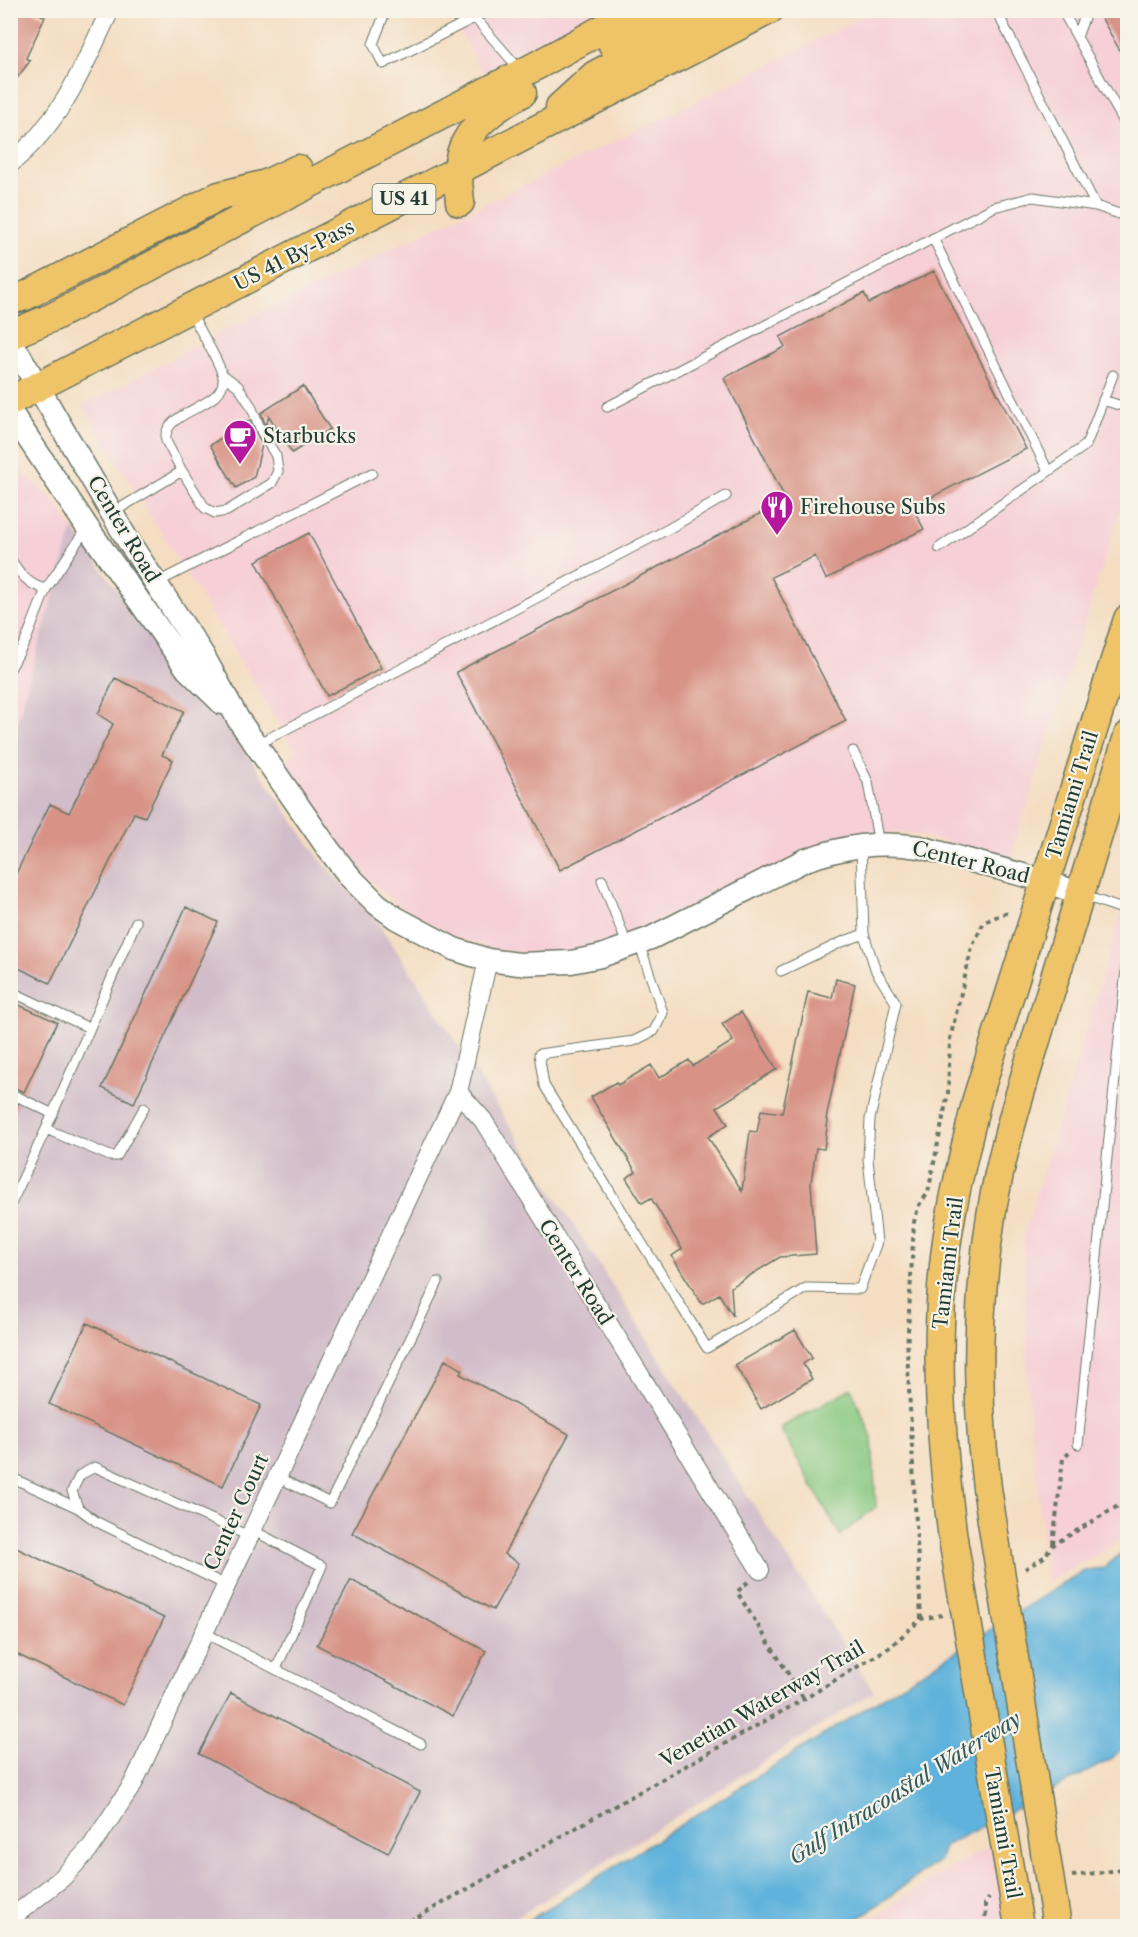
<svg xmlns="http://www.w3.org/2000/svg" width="1138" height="1937" viewBox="0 0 1138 1937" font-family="'Libre Caslon Text',serif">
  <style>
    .built { fill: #f6cfd7 }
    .industrial { fill: #d1bdc9 }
    .green { fill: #87c880; stroke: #53825a; stroke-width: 1.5 }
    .water { fill: #5fb2db; stroke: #3f7888; stroke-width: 1.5 }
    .building { fill: #d89386 }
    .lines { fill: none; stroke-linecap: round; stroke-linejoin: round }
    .service-casing { stroke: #6a7565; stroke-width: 11 }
    .minor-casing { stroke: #6a7565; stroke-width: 20 }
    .tertiary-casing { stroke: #6a7565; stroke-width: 25 }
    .primary-casing { stroke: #6a7565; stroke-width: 31 }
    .path { stroke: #6a7565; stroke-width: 4; stroke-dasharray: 4.5 4.5; stroke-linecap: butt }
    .service { stroke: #fff; stroke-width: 9 }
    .minor { stroke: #fff; stroke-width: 18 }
    .tertiary { stroke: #fff; stroke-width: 22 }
    .primary { stroke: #efc469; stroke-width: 28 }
    .primary-bridge-casing { stroke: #6a7565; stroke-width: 31; stroke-linecap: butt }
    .primary-bridge { stroke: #efc469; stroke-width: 28 }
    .labels { text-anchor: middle; stroke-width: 4.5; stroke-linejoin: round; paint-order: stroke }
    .shield { fill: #f7f3e8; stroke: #60746a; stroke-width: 1.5 }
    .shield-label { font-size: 18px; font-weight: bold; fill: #1f3d34 }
    .street-label { font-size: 20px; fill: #1f3d34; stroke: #f7f3e8 }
    .poi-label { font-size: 20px; fill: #1f3d34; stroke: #f7f3e8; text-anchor: start }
    .water-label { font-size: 21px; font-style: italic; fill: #2f5a5e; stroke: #f7f3e8 }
  </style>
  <rect width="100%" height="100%" fill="#f7f3e8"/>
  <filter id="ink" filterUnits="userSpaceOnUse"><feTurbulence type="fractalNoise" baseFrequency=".0167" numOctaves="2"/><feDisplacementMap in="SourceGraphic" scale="12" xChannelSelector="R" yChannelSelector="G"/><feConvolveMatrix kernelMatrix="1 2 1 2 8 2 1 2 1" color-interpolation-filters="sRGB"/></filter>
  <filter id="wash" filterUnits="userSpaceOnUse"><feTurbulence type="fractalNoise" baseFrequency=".008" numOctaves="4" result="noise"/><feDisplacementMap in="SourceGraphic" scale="24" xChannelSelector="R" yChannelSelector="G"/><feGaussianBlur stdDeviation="1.35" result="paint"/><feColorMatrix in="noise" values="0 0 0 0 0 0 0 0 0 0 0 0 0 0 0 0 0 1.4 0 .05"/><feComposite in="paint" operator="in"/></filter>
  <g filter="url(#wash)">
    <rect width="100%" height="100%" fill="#f4ddc1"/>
    <path class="built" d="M449,11H614L519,63L484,74Z
      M874,11H1127V489L1010,859L923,836L902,833L860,834L829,841L647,928L599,946L570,952L521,953L492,949L459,939L404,909L386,896L361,871L339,843L282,761L297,753L83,406L240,322L661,119Z
      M11,465L16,466L57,504L73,528L11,746Z
      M1127,895V1536L1087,1561L1078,1563L1048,1583L1028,1398L1023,1238Z
      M993,1844L1006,1926H864L905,1896Z"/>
    <path class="industrial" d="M73,528L177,675L228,726L319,858L343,886L373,915L412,974L874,1692L503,1926H11L10,746Z"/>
    <path class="green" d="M851,1388L872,1437L876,1507L840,1535L780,1428Z"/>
    <path class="water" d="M1127,1548V1744L1110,1760L944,1846L940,1860C908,1881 879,1906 847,1926H520L1083,1571L1104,1568Z"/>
    <g id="blocks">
      <path class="building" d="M10,10H32L45,17L26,58L30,61L17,78L10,92Z
        M1097,10H1128V65Z
        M934,271L1026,449L912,507L924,529L826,579L815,556L771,577L846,721L560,870L456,672L786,500L724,378L785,347L780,337L864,293L869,303Z
        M303,386L330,429L292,453L269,416L266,426L261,413Z
        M250,420L262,445L254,477L236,488L210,445Z
        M309,533L381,668L327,696L256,561Z
        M115,678L184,711L162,755L173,760L145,817L134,813L50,983L10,964V886L50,804L69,813L113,724L98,714Z
        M186,907L218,922L134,1103L102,1088Z
        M836,979L855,984L826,1119L828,1120L824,1149L816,1148L811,1183L816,1254L780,1257L731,1287L733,1316L719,1294L702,1304L672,1256L682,1249L651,1198L642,1203L626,1178L636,1172L591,1097L616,1082L618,1085L651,1065L659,1078L689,1060L693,1066L733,1041L722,1024L741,1012L777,1069L717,1107L728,1124L708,1137L742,1191L750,1131L757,1132L761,1110L782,1113L808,992L832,998Z
        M10,1001L57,1022L24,1092L10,1086Z
        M10,1101L18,1104L10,1121Z
        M87,1323L261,1405L223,1486L49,1404Z
        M795,1330L812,1358L803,1364L812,1379L761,1409L735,1365Z
        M445,1360L463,1370L460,1374L569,1434L504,1554L519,1563L493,1610L352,1533Z
        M10,1545L164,1618L123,1705L10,1651Z
        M351,1580L486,1651L453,1716L317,1645Z
        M231,1693L420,1792L388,1853L199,1754Z"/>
    </g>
  </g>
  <g filter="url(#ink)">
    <use href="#blocks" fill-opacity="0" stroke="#6a7565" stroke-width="1.5"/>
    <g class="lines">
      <defs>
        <path id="service" d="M386,10L373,44L383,64L490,10
          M468,10L521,71
          M996,10L1096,206
          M1062,10L1128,129
          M1077,37L1087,10
          M933,238L1048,471
          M1103,400L1128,408
          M607,407L994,207L1033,197L1096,206L1128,217
          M182,471L205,508L215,513L227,511L272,483L278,471L276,456L262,433L251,406L238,386L223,375
          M112,513L182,471L166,441C161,409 227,409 223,377C222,366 197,325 190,311
          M939,548L1086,445L1113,375
          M10,558C19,573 29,586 46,589
          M156,583L372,473
          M10,669L26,640L46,589L87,527
          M256,745L670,528L726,496
          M853,751L868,782L879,845
          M602,880L628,947
          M1082,895L1128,911
          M639,943L663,1013L654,1031L634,1041L539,1054L544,1085L707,1348L806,1288L860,1289L877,1242L868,1159L870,1119L896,1003L876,971L864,934L861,846
          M781,971L842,942L864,934
          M10,991L89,1028
          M10,1093L53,1114
          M46,1129L136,922
          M10,1206L46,1129L110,1156H117L144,1108
          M1078,1444L1128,950
          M10,1477L78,1508
          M277,1477L330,1503L438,1282
          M252,1530L322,1566L276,1669
          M226,1585L97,1522L78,1508L72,1491L80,1475L95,1467L249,1536
          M203,1632L421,1744"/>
        <path id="minor" d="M10,164C62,121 82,70 110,10
          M458,1092L483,1120L760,1570
          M10,1919L62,1878L91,1847L133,1784L458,1092L488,960"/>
        <path id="tertiary" d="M10,339L127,539L203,655L238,719L329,850L351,878L377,904L396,918L454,949L488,960L519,964L571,962L601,956L651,938L805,860C846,846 876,841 920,847L1045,881L1080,894
          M10,411L87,527L187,669L222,703"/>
        <path id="primary" d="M613,45L663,19L674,10
          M560,107L595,75L717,10
          M460,202C459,192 458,183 458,174C458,134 490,110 522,93
          M10,298L14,299L25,296L219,196L266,184L298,169
          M10,335L51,318L534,67L637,10
          M10,401L769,10
          M993,1527C975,1424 975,1319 991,1216C1002,1146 1025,1078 1045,1010C1073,919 1100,828 1128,736
          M953,1539C941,1445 934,1351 945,1256C951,1203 965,1151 977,1099L1128,619"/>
      </defs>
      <use href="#service" class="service-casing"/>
      <use href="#minor" class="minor-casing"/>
      <use href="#tertiary" class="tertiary-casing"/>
      <use href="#primary" class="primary-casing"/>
      <path class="path" d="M1053,1544L1063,1459L1069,1453
        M1025,1569L1044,1557L1053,1545L1128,1500
        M748,1582L737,1592L804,1699
        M921,1619L907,1350L914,1222L919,1205L928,1193L948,1093L950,1039L972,947L984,922L1005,913L1011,915
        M1072,1876L1128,1869
        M402,1926L804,1699L890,1647L921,1619L942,1615
        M986,1926L985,1904L989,1898"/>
      <use href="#service" class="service"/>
      <use href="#minor" class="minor"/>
      <use href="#tertiary" class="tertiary"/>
      <use href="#primary" class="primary"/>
      <defs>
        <path id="primary-bridge" d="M993,1527L1057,1926
          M953,1539L1019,1926"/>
      </defs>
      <use href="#primary-bridge" class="primary-bridge-casing"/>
      <use href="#primary-bridge" class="primary-bridge"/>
    </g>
  </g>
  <defs>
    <symbol id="cafe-pin" viewBox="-11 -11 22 30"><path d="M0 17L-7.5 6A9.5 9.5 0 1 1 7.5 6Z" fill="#b5179e" stroke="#f7f3e8"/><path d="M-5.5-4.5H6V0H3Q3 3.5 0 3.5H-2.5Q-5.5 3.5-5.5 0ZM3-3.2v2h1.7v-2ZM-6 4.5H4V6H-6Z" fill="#fff"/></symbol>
    <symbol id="restaurant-pin" viewBox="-11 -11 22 30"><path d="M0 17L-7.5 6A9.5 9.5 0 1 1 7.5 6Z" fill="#b5179e" stroke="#f7f3e8"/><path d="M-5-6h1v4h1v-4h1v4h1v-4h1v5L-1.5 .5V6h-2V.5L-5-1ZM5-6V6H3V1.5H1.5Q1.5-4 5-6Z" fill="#fff"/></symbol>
  </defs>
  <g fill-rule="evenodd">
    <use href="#cafe-pin" x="221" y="417" width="38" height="52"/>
    <use href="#restaurant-pin" x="758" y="488" width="38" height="52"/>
  </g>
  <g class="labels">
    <rect class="shield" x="372.5" y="184" width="63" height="30" rx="4.5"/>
    <g class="shield-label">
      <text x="404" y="205">US 41</text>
    </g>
    <g class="street-label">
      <text transform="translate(294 255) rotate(-27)" y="7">US 41 By-Pass</text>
      <text transform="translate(124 529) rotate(59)" y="7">Center Road</text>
      <text transform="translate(1072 795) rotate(-73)" y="7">Tamiami Trail</text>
      <text transform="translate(971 862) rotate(14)" y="7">Center Road</text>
      <text transform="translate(948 1263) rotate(-83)" y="7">Tamiami Trail</text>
      <text transform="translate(576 1272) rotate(58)" y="7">Center Road</text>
      <text transform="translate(236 1512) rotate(-65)" y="7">Center Court</text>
      <text transform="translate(762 1704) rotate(-30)" y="7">Venetian Waterway Trail</text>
      <text transform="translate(1003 1833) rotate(80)" y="7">Tamiami Trail</text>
    </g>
    <g class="poi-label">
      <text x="263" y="443">Starbucks</text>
      <text x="800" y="514">Firehouse Subs</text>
    </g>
    <g class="water-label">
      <text transform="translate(905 1788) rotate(-32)" y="7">Gulf Intracoastal Waterway</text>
    </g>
  </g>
  <rect width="1138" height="1937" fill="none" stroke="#f7f3e8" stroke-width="36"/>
</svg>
